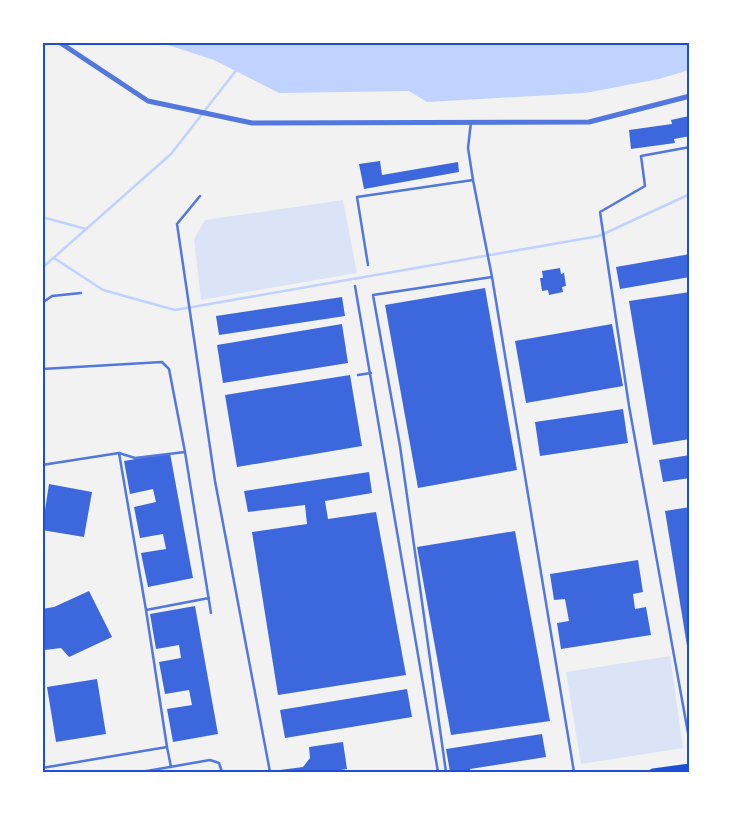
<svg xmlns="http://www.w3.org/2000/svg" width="732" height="815" viewBox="0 0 732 815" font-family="'Source Serif 4',serif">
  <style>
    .green { fill: #dbe4f7 }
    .water { fill: #bfd3fe }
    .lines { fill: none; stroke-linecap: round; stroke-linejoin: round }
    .stream { stroke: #bfd3fe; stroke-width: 2.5 }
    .building { fill: #3d67dc }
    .service { stroke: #5277de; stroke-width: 2.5 }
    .minor { stroke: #5277de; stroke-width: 5 }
    .secondary { stroke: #1d4ed8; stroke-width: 7 }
    .neatline { fill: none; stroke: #1d4ed8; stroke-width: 2 }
  </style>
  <rect width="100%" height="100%" fill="#f2f2f2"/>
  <path class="green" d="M343,200L357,273L201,300L194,239L205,220Z
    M670,656L683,748L581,764L566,672Z"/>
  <path class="water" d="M162,43H689V70L659,79L585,93L427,102L409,91L279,93L214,60Z"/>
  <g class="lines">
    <path class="stream" d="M42,217L86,229
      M54,258L103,290L175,310L599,236L690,194
      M42,268L171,154L238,68"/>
  </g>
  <path class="building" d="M689,116L690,136L674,139L675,143L631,149L629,130L672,124L671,120Z
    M380,161L382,175L458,162L459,172L364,189L359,164Z
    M690,254V277L620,289L616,267Z
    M560,268L561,274L564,273L566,286L562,287L563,292L549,295L548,290L542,291L540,278H543L542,271Z
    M485,288L517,470L418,488L385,305Z
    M690,292V439L653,445L629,301Z
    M342,297L345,316L219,335L216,316Z
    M342,324L348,363L223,383L217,345Z
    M612,324L623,386L526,403L515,341Z
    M350,375L362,446L237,467L225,395Z
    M623,409L628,443L540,456L535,422Z
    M170,453L193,578L148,587L141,553L166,549L163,534L140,538L134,507L156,502L153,489L130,494L124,461Z
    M690,455V478L663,482L659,460Z
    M369,472L372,493L325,501L328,519L376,512L406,675L278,695L252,532L307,524L305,505L248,512L244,491Z
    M49,484L92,492L84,537L42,530Z
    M690,507V652H688L665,511Z
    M515,531L550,721L451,735L417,547Z
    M638,560L643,592L633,594L635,609L646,607L651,635L561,649L557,623L569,621L565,599L554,600L550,574Z
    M89,591L112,637L69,657L61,648L45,650L42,609L54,607Z
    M195,606L218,734L173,742L167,709L192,705L189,690L165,694L159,662L181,658L179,645L156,649L150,614Z
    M97,679L106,734L56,742L47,687Z
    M407,689L412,717L285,738L280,710Z
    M542,734L546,757L470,769V772H450L446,749Z
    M343,742L347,769L328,772H281L280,770L303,767L310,758L309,747Z"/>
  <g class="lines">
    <path class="service" d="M471,122L468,148L473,180
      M690,147L641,156L645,186L600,212L629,406L690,744
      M200,196L177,224L215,481L270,772
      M368,265L357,197L473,180L492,277L373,295L400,446L446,772
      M492,277L574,772
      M355,286L438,772
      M42,303L52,296L81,293
      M42,369L162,362L169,369L185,452L211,613
      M358,375L371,373
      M119,453L135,458L185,452
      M42,465L119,453L146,610
      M167,747L171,767
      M42,768L167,747L146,610L209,598
      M141,772L210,760L219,763L222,772"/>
    <path class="minor" d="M59,42L148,101L252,123L589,122L690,96"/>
    <path class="secondary" d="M653,772L690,767"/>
  </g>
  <rect width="732" height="815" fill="none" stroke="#ffffff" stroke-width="88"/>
  <rect x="44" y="44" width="644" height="727" class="neatline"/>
</svg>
